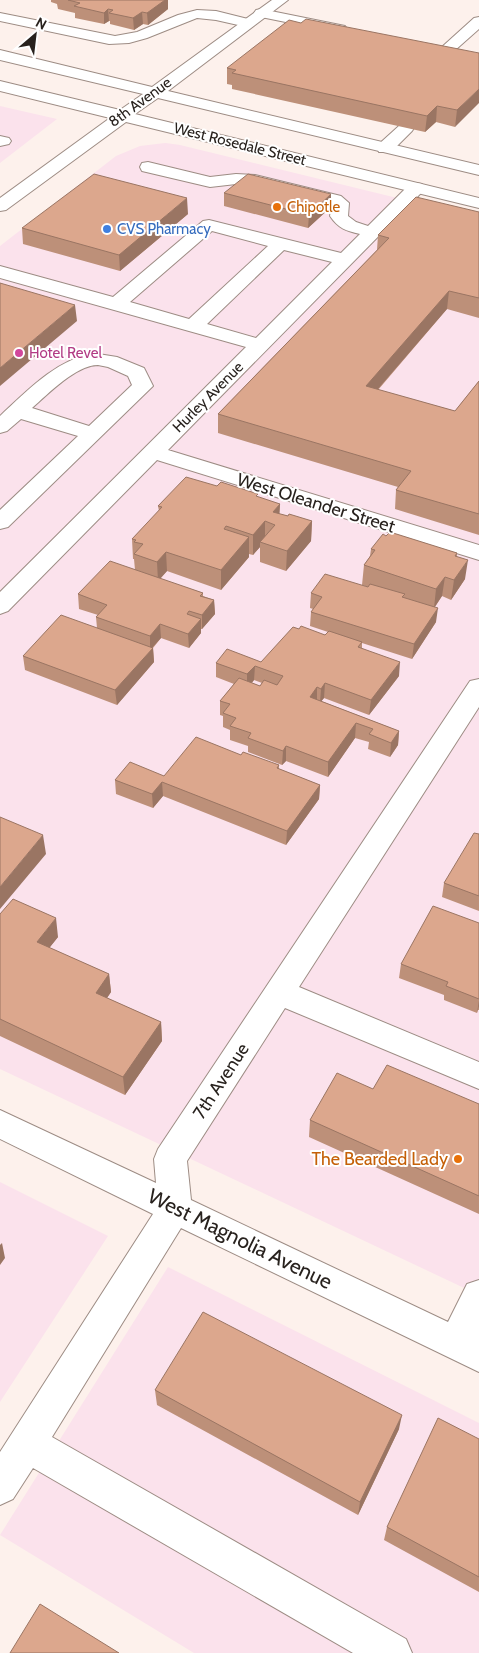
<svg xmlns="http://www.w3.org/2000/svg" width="479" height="1653" viewBox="0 0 479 1653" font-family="Cabin,sans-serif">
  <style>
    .commercial { fill: #fbe2ec }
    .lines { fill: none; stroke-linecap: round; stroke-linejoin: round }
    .minor-casing { stroke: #9d8c84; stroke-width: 2 }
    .major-casing { stroke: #9d8c84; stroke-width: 2 }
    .minor { fill: #fff; fill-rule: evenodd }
    .major { fill: #fff; fill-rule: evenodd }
    .wall { fill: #bd9079; fill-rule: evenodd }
    .shaded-wall { fill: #9a7563 }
    .building { fill: #dca78d; stroke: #9a7563 }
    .food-dot { fill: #e8710a; stroke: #fff; stroke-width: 2 }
    .shop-dot { fill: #3f7fe0; stroke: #fff; stroke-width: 2 }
    .hotel-dot { fill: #d1479c; stroke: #fff; stroke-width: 2 }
    .labels { text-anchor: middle; stroke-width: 4; stroke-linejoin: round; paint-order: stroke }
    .far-street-label { font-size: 15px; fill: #28221e; stroke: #fff }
    .far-food-label { font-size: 15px; fill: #c56008; stroke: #fff; text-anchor: start }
    .far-shop-label { font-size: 15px; fill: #366cbe; stroke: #fff; text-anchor: start }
    .far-hotel-label { font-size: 15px; fill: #b23c85; stroke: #fff; text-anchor: start }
    .street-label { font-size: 18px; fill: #28221e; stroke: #fff }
    .food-label { font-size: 18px; fill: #c56008; stroke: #fff; text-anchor: end }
    .near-street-label { font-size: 21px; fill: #28221e; stroke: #fff }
  </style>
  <rect width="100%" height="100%" fill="#fdf1ec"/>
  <path class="commercial" d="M0,106L57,119L0,163Z
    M165,143L180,145L479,218V1295L0,1069V246L116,156L140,146Z
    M0,1182L108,1236L0,1402Z
    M168,1267L479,1423V1653H194L0,1535Z"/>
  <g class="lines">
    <defs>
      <path id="minor" d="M261,9L340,25L345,26L347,29L345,32L340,33L256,16L254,13L256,10Z
        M197,10L216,11L252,20L254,23L252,26L247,27L216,20L197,18L147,38L129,43L109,44L0,21V13L115,36L137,32L178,15Z
        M479,17V29L453,52H443L441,49L443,46L474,18Z
        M406,123L412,125L414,128L412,131L391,152H379L377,148L379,144L400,125Z
        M0,136L9,138L11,141L9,144L0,146Z
        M148,162L210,177L236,174L255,175L341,196L349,203L348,216L356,222L368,226L410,184L416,183L422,184L425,188L422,192L168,450L479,545V560L157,460L8,611L0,614V592L246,347L0,278V266L113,297L203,221L209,220L341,253L360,234C346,231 338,228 330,216L332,205L329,204L255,185L236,184L210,187L142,171L140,167L142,163ZM212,231L268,246L189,319L130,302ZM284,250L332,262L256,338L207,324Z
        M92,353L117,357L144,368L153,386L8,527L0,529V510L78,436L21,419L7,431L0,433V416C28,390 54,362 92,353ZM98,365L108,367L128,376L132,385L89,426L32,408C48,394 76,365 98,365Z
        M479,679V707L299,987L479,1062V1089L285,1008L187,1161L191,1200L448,1322L467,1284L479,1280V1372L181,1228L52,1437L406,1639L412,1653H353L33,1468L13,1499L0,1505V1452L153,1214L0,1139V1110L156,1183L154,1159L158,1149L470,681Z"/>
      <path id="major" d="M272,0H288L168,91L479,165V175L158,98L135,114L479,198V208L126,122L6,210L0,211V198L110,118L0,91V81L120,110L143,94L0,60V50L152,87Z"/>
    </defs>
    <use href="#minor" class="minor-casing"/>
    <use href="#major" class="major-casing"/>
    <use href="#minor" class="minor"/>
    <use href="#major" class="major"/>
  </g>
  <path class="wall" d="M51,0H168V9L148,25L143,24L134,30L110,24V21H109L104,24L75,18V13L58,9L57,4L51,2Z
    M479,53L455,127L436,122L425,132L232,89V85L227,84V68Z
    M224,193L331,207L308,228L224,206Z
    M479,212V318L447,309L378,390L455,411L479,381V535L395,509L396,490L398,487L218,433V414L377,250L378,235Z
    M188,214L120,271L23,244L22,228Z
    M217,486L280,504L279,514L288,516L312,521L311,541L286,571L260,562V547L253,555L249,554V557L221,590L167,571L160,579L203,593V596L214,600L215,614L202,629H201V633L189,648L161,638L153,648L154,662L117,705L25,670L23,656L97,628L96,617L98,615L79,609L78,594L135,570L134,559H133L132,539L159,511L158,506Z
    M386,536L457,553V556L465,579L451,600L442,596L435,607L436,622L412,659L362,643V648L399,676L369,715L324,698L321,701L399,731L398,745L390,757L368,749L369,742L355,738L328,777L286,761L282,765L248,752V746L230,740V730L223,727V716L220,715V701L234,684L216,677V663L261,662L299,629L325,635L328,632L310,626L311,612L313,609L310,608L311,593L368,587L362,585L364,565L370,556L371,549ZM254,680L262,683L260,686L252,683Z
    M241,755L279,765V769L320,785L319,799L286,845L163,796L153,808L116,794L115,780L164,776Z
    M479,834V911L442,897L444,883Z
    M0,914L58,937L49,948L109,974L111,992L107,998L161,1022L162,1041L125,1095L0,1036Z
    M479,923V1010H478L477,1013L444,1000V995L399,978L401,964Z
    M373,1089L479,1104V1214L309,1137L310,1120Z
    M155,1390L399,1429L358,1515L157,1405Z
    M479,1439V1592L384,1540L387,1527Z"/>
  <path class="shaded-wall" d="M165,0H168V9L148,25L147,13Z
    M108,9L109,21L104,24V13Z
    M142,12L143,24L134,30L133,18Z
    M479,89V103L455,127L457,110Z
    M437,106L436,122L425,132L427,116Z
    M331,194V207L308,228L309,215Z
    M187,198L188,214L120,271L119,255Z
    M449,291L447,309L364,405L366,386Z
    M75,305L77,321L0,386V368Z
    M280,504L279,523L273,512Z
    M265,521V541L260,542V547L253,555V535Z
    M312,521L311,541L286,571L287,551Z
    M249,537V557L221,590V570Z
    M166,552L167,571L158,581L157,562Z
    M468,560L465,579L451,600L454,580Z
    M445,577L442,596L434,608L436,589Z
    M214,600L215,614L202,629V615Z
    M438,608L436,622L412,659L414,644Z
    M201,619V633L189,648L188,634Z
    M160,624L161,638L150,650V636Z
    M153,648L154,662L117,705L115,690Z
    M400,662L399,676L369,715L371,700Z
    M255,666L254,680L247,688V674Z
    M325,683L324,698L320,703L321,689Z
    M317,687V702L310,697Z
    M356,723L355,738L328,777V762Z
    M399,731L398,745L390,757L391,743Z
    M286,746V761L282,765L283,751Z
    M162,782L163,796L153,808L152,794Z
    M320,785L319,799L286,845L287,831Z
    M43,835L46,854L0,909V887Z
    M56,918L58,937L39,961L37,942Z
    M109,974L111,992L98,1011L96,993Z
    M479,1000V1006L477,1013Z
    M161,1022L162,1041L125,1095L123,1077Z
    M2,1243L5,1258L0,1265V1245Z
    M402,1415L399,1429L358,1515L360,1502Z"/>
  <path class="building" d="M68,0H165L147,13L142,12L133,18L109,13L113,10L108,9L104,13L74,6L80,3Z
    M306,19L479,53V89L457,110L437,106L427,116L232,73L236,70L227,68L289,20L301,23Z
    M94,174L187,198L119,255L22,228Z
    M248,174L331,194L309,215L224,193Z
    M416,197L479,212V298L449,291L366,386L455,411L479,381V514L396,490L411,471L218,414L389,238L378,235Z
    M0,283L75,305L0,368Z
    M186,477L217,486L221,482L258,494L256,496L280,504L273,512L288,516L289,514L312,521L287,551L260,542L275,525L265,521L253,535L226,526L224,529L249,537L221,570L166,552L157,562L134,554L143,544L134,542L136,540L132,539L162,507L158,506Z
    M390,532L457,553L455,556L468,560L454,580L445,577L436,589L364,565L375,550L371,549L383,534L386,536Z
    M110,561L203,593L200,596L214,600L202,615L189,611L187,614L201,619L188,634L160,624L150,636L96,617L107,605L78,594Z
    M325,574L368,587L370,584L405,594L402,597L438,608L414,644L311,612L322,597L311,593Z
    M61,615L153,648L115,690L23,656Z
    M301,626L325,635L329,631L362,642L358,647L400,662L371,700L325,683L321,689L317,687L310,697L399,731L391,743L369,734L373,729L356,723L328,762L286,746L283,751L248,738L251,733L230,726L236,718L223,713L230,704L220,701L239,678L260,686L264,680L277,685L283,676L255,666L247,674L216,663L227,649L261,662L293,627L299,629Z
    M196,737L241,755L243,752L279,765L277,768L320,785L287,831L162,782L152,794L115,780L130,762L164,776Z
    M0,817L43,835L0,887Z
    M474,833L479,834V896L444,883Z
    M13,899L56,918L37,942L109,974L96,993L161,1022L123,1077L0,1019V914Z
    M433,906L479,923V999L446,986L448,982L401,964Z
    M387,1065L479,1104V1196L310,1120L337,1073L373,1089Z
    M203,1312L402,1415L360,1502L155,1390Z
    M438,1418L479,1439V1577L387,1527Z
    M40,1604L119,1653H10Z"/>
  <g class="food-dot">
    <circle cx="277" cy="207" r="5"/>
    <circle cx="458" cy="1159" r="5"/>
  </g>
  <circle class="shop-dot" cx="107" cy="229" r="5"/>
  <circle class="hotel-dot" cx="19" cy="353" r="5"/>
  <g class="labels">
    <g class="far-street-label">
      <text transform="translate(140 102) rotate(-36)" y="5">8th Avenue</text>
      <text transform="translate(240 144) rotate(14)" y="5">West Rosedale Street</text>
      <text transform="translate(208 397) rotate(-45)" y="5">Hurley Avenue</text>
    </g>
    <g class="far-food-label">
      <text x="287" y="212">Chipotle</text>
    </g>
    <g class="far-shop-label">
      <text x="117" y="234">CVS Pharmacy</text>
    </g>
    <g class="far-hotel-label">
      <text x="29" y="358">Hotel Revel</text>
    </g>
    <g class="street-label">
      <text transform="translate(316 503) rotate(17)" y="6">West Oleander Street</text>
      <text transform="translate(221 1081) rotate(-57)" y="6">7th Avenue</text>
    </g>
    <g class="food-label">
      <text x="448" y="1165">The Bearded Lady</text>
    </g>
    <g class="near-street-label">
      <text transform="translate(240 1239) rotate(26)" y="7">West Magnolia Avenue</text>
    </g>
  </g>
  <g transform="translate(35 35) rotate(28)" stroke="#ffffff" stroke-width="4" paint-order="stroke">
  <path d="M0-4L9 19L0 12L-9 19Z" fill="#28221e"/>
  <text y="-8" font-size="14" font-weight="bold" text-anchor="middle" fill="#28221e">N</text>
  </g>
</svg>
